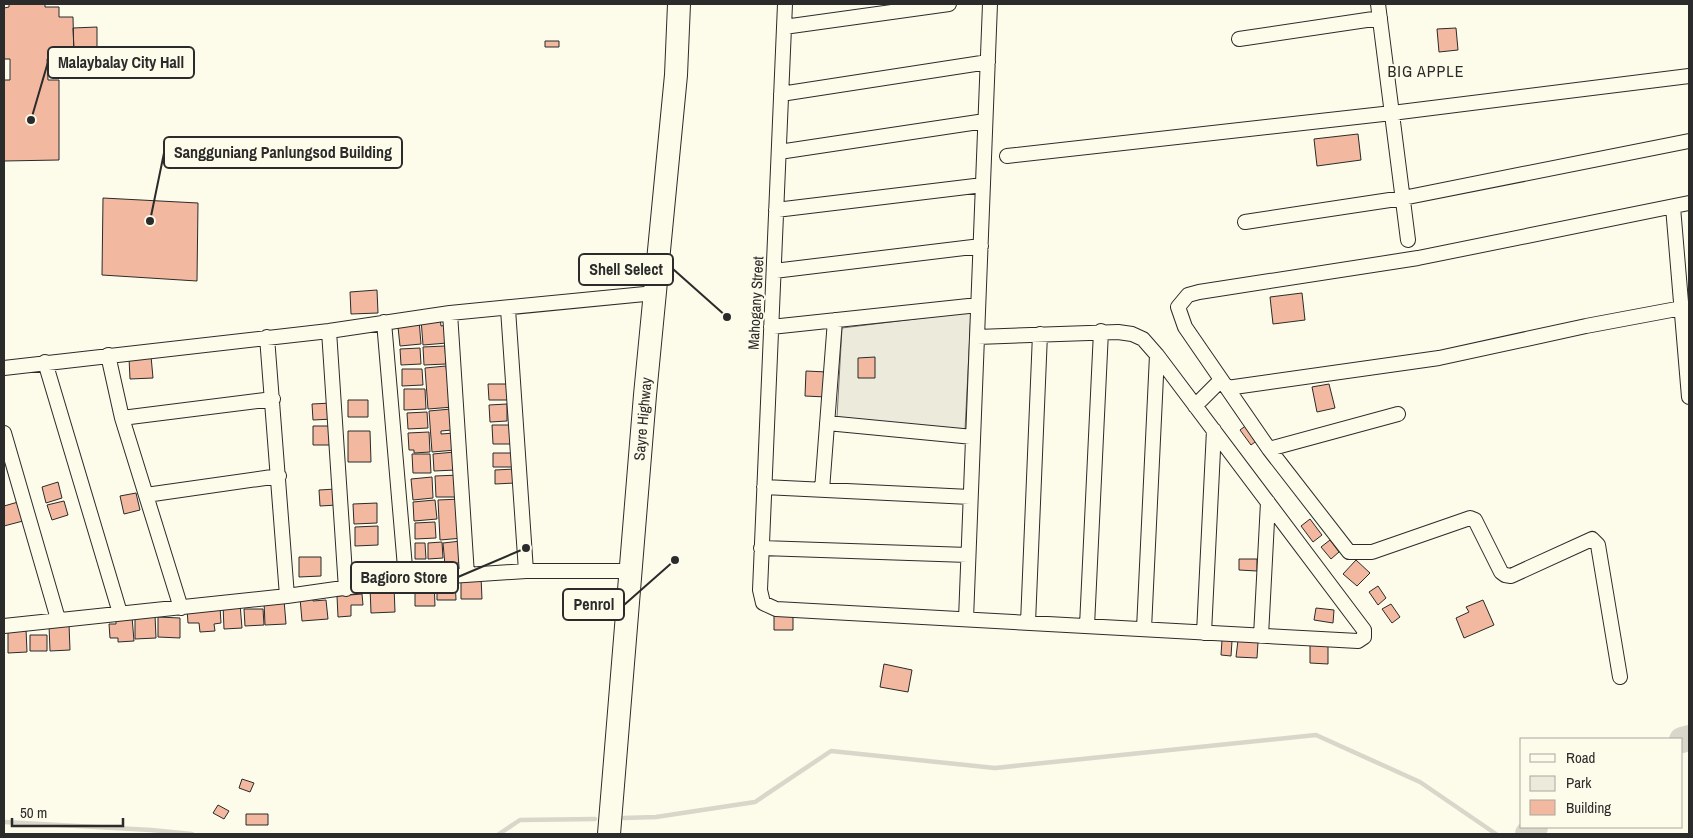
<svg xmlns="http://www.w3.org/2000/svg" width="1693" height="838" viewBox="0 0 1693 838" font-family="'Archivo Narrow',sans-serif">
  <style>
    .green { fill: #ecebdb; stroke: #74746e }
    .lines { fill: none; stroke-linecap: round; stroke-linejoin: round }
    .stream { stroke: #d8d7c9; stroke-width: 4.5 }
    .river { stroke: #d8d7c9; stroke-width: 26 }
    .building { fill: #f2b8a0; stroke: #2b2b2b }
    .minor-casing { stroke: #2b2b2b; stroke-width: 16 }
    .trunk-casing { stroke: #2b2b2b; stroke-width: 24 }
    .minor { stroke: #fdfbea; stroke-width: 14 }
    .trunk { stroke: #fdfbea; stroke-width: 22 }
    .labels { text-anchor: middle; stroke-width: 4; stroke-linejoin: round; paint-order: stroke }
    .street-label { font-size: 15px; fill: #2b2b2b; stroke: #fdfbea }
    .neighbourhood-label { font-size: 16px; letter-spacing: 1px; fill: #2b2b2b; stroke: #fdfbea }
    .leader { fill: none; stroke: #2b2b2b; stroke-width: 2 }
    .callout-dot { fill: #2b2b2b; stroke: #fdfbea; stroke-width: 2 }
    .callout { fill: #fdfbea; stroke: #2b2b2b; stroke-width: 2 }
    .callout-label { font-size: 16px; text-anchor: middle; font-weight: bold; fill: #2b2b2b }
  </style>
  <rect width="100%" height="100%" fill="#fdfbea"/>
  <path class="green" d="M971,312L965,430L837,417L842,328Z"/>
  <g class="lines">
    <path class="stream" d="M624,818L656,817L755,802L831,751L995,768L1316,735L1420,782L1496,834
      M4,822L151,830L192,834
      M499,834L520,820L595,819"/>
    <path class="river" d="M1682,740L1689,738
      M1528,834L1535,827"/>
  </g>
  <path class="building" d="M9,4H45V7H59V17H73L74,59H47L48,80H59V160L4,161V80H10V59H4V8L9,7Z
    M97,27V51H74L73,28Z
    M1456,28L1458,50L1439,52L1437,29Z
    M545,41H559V47H545Z
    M1358,134L1361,160L1317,166L1314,139Z
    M103,198L198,203L197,281L102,275Z
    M377,290L378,313L351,314L350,292Z
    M1302,293L1305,320L1273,324L1270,297Z
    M440,318L441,326L446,325L447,343L423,345L421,319Z
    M419,320L421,344L400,346L398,327Z
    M445,346L446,364L424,365L423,347Z
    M420,348L421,364L401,365L400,349Z
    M151,356L153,378L130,379L129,358Z
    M875,357V378H858V358Z
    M446,366L447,377H451L453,407L428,409L425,368Z
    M402,369H422L423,385L402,386Z
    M806,371L827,372L826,397L805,396Z
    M488,384H507L508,400H489Z
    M1329,384L1335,408L1317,412L1312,387Z
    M404,389H425L426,409L404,410Z
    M348,400H368V417H348Z
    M332,403L333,419L313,420L312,404Z
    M507,404V421L490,422L489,405Z
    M451,409L452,430L441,431V434L455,433L456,450L432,452L429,411Z
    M427,412L428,428L408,429L407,413Z
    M1248,424L1259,439L1251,445L1240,430Z
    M492,425H512L513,444H493Z
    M313,426H331V445H313Z
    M348,431H370L371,462H348Z
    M429,432L430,452L414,453V450H409L408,433Z
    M455,452L456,470L434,471L433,454Z
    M493,453H513L514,467H493Z
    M412,454H430L431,473H413Z
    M515,469V483L495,484V470Z
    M460,475L461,497H436L435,476Z
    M432,477L433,498L413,500L411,479Z
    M58,482L62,498L46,503L42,487Z
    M336,489L337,505L320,506L319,490Z
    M136,493L140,510L124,514L120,496Z
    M461,499L463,538L440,540L438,500Z
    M435,500L437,519L414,521L413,502Z
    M64,501L68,515L52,520L47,505Z
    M18,502L23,521L4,526V506Z
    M377,503V523L354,524L353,504Z
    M1310,519L1322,535L1313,542L1301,526Z
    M435,522L436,538L415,539V523Z
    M378,526V545L355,546V527Z
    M1330,540L1339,552L1331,559L1321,547Z
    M461,541L464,562L445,565L443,543Z
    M442,542L443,558L428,559V543Z
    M415,543H425L426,559H415Z
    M299,557H321V576L299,577Z
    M1239,559H1257V571L1239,570Z
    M1356,560L1370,573L1357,586L1343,574Z
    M481,577L482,599H461V578Z
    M455,578L456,600H437V584H442V579Z
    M415,581H434L435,606H415Z
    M394,586L395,612L371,613L370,587Z
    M1378,586L1386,598L1378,605L1369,592Z
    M362,594L363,605H351V616L338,617L337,596Z
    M312,597L313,601L326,600L328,619L302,621L300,598Z
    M284,600L286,624L265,625L264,601Z
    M1483,600L1494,625L1464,638L1456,618L1469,612L1466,607Z
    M240,604L242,628L224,629L223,605Z
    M1391,604L1400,617L1392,623L1382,609Z
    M220,607L221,623L214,624L215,631L200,632L199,623H188L187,609Z
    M1316,608L1334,610L1333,623L1314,620Z
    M244,609H263L264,625L245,626Z
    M774,613H793V630H774Z
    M135,615H155L156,638L135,639Z
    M132,617L134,641L118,642V638H110L109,624H116V618Z
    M158,617L180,618V638L158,637Z
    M69,624L70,650L50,651L49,625Z
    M26,629L27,652L8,653V630Z
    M30,635H47V651H30Z
    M1222,640L1232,641L1231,656L1221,655Z
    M1238,640L1258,642L1257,658L1236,657Z
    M1310,643H1328V664L1310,663Z
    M884,664L912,670L908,692L880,687Z
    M242,779L254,783L250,792L239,788Z
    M218,805L229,811L224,819L213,813Z
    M246,814H268V825H246Z"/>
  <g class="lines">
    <defs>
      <path id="minor" d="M785,4L760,590L763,603L776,609L1358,641L1364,637V630L1157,355L1143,339L1132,334L1118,332L977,337
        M1378,4L1408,240
        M784,27L949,4
        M1239,39L1380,18
        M781,94L988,62
        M779,152L985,121
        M1007,156L1392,113L1689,76
        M1673,207L1689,397
        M776,210L983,185
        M1245,222L1403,198L1689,141
        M774,271L981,246
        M508,309L526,571
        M450,313L467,575
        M384,322L406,579
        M771,327L978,305
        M329,331L346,589
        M267,337L287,596
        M108,355L122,418L181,608
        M45,362L120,613
        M4,368L329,331L450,313L655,293
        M1227,388L1439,358L1586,326L1682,308
        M1195,406L1221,380
        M122,418L273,399
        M827,423L973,437
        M4,433L58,619
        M1269,449L1398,414
        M764,487L970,497
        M822,490L835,320
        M146,495L279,476
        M761,548L968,555
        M966,619L990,4
        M1028,623L1040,334
        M4,626L287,596L406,579L526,571H629
        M1087,626L1101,331
        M1144,629L1157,355
        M1204,633L1214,430
        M1261,636L1268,502
        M1620,677L1598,545L1592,539L1511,576L1505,575L1501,572L1475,520L1470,518L1372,552H1349L1269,449L1185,327L1178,307L1188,295L1199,292L1418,258L1689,203"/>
      <path id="trunk" d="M609,834L645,395L676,75L679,4"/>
    </defs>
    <use href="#minor" class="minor-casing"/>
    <use href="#trunk" class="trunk-casing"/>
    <use href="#minor" class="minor"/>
    <use href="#trunk" class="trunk"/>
  </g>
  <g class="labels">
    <g class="street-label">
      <text transform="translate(756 303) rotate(-87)" y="5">Mahogany Street</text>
      <text transform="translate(643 419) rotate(-85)" y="5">Sayre Highway</text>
    </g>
    <g class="neighbourhood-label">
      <text x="1426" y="77">BIG APPLE</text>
    </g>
  </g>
  <path class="leader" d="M31 120L48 62M150 221L164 153M727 317L673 269M526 548L458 577M675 560L624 605"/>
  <g class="callout-dot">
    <circle cx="31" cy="120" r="5"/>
    <circle cx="150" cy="221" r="5"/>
    <circle cx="727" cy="317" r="5"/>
    <circle cx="526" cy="548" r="5"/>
    <circle cx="675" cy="560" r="5"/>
  </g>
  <g class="callout">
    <rect x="48" y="47" width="146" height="31" rx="5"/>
    <rect x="164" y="137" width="238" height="31" rx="5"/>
    <rect x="579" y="254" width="94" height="31" rx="5"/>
    <rect x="351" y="562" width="107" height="31" rx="5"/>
    <rect x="563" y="589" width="61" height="31" rx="5"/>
  </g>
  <g class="callout-label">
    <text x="121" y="68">Malaybalay City Hall</text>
    <text x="283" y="158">Sangguniang Panlungsod Building</text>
    <text x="626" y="275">Shell Select</text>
    <text x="404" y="583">Bagioro Store</text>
    <text x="594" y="610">Penrol</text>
  </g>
  <rect width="1693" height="838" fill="none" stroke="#2b2b2b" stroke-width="10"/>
  <rect x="1520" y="738" width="162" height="90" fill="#fdfbea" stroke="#a9a89e"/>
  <rect x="1530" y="754" width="25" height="8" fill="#fdfbea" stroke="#a9a89e"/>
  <text x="1566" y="763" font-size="15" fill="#2b2b2b">Road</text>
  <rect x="1530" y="776" width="25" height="15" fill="#ecebdb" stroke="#a9a89e"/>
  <text x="1566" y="788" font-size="15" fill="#2b2b2b">Park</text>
  <rect x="1530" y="800" width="25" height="15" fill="#f2b8a0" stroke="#a9a89e"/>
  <text x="1566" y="813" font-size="15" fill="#2b2b2b">Building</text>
  <path d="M12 818v8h111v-8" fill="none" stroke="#2b2b2b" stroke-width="2.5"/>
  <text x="20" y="818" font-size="15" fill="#2b2b2b" stroke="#fdfbea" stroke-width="4" paint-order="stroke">50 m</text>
</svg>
